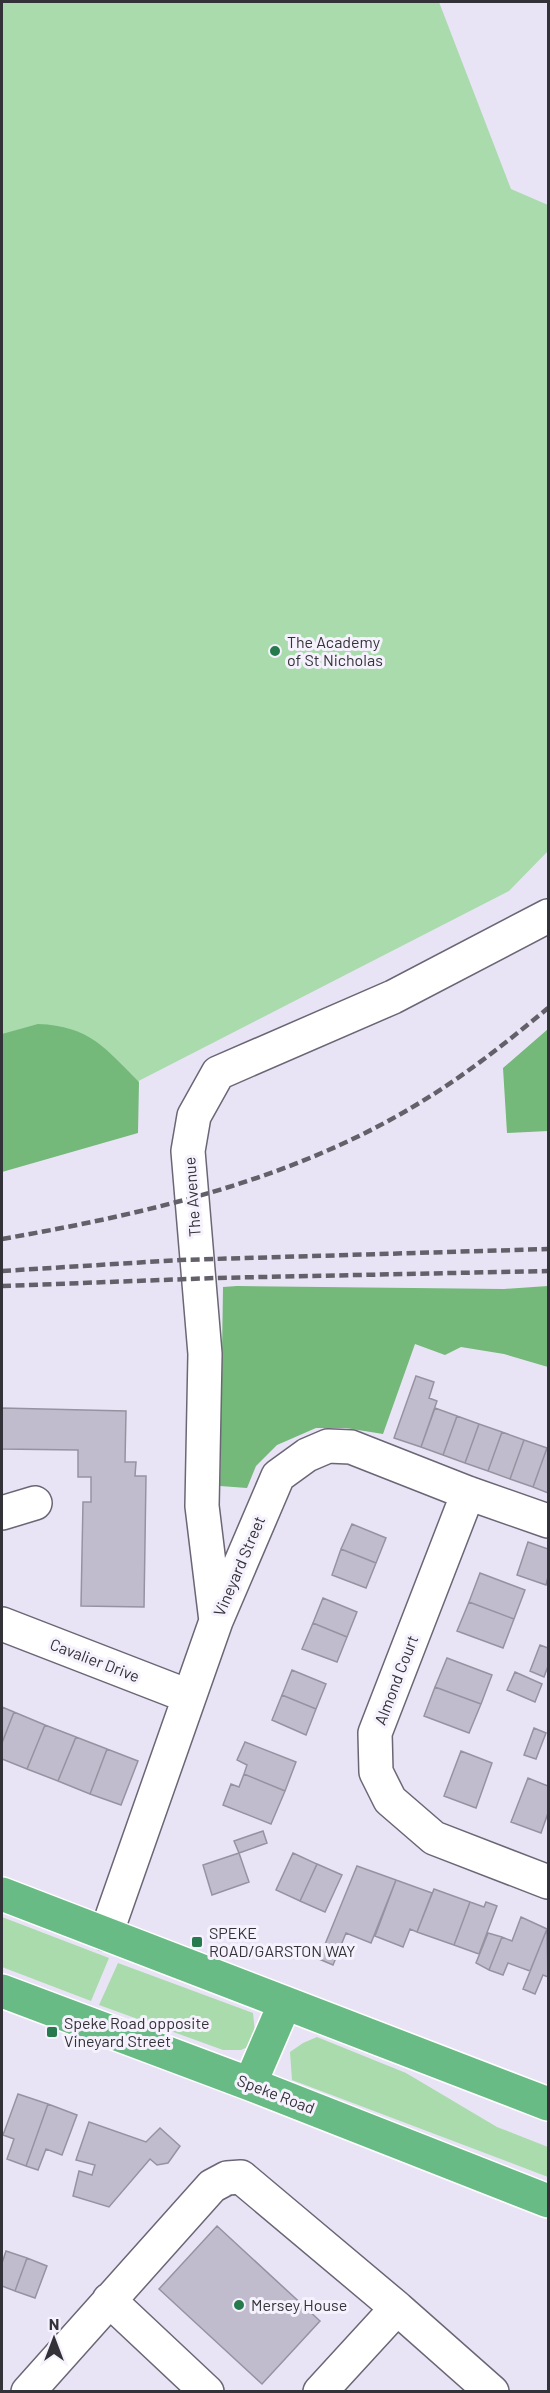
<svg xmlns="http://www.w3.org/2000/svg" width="550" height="2393" viewBox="0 0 550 2393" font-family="Barlow,sans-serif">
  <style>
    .green { fill: #a9dbac }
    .forest { fill: #74b87a }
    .building { fill: #c1bccd; stroke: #9792a2; stroke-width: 1.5 }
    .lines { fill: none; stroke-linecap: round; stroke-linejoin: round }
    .minor-casing { stroke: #6b6675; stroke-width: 36 }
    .highway-casing { stroke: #fff; stroke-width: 36 }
    .minor { stroke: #fff; stroke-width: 33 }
    .highway { stroke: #69bb85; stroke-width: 33 }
    .rail { stroke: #636069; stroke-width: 4.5; stroke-dasharray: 9 4.5; stroke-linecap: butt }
    .poi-dot { fill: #267a4d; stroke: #f6f2fd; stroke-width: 2 }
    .labels { text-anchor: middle; stroke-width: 6; stroke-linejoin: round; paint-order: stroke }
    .poi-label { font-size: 16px; fill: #343239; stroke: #f6f2fd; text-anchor: start }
    .street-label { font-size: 16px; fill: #343239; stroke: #f6f2fd }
  </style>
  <rect width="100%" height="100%" fill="#e9e4f5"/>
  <path class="green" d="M2,2H439L511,189L548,205V851L509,891L2,1151Z
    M2,1917L109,1958L91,2001L2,1967Z
    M118,1963L253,2013L255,2033L252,2045L241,2050H223L99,2005Z
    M317,2037L406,2073L497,2127L548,2147V2177L292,2080L290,2052L303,2043Z"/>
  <path class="forest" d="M38,1024C90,1026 105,1048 139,1082L138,1133L2,1172V1034Z
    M548,1029V1131L507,1133L503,1068Z
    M237,1286L504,1289L548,1286V1367L504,1354L461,1347L445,1355L415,1344L383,1434L346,1428H316L277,1445L256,1466L247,1488L220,1486L223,1287Z"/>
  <path class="building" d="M416,1376L434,1382L429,1398L437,1401L421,1447L394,1438Z
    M2,1408L126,1411L125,1462H136L135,1476H146L144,1607L81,1606L83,1502H91V1477H78V1450L2,1449Z
    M435,1408L457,1416L443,1455L421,1447Z
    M457,1416L479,1424L465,1463L443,1455Z
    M479,1424L502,1432L488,1471L465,1463Z
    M502,1432L524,1440L510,1479L488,1471Z
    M524,1440L547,1448L533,1487L510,1479Z
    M547,1448L548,1449V1493L533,1487Z
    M352,1524L386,1538L376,1563L341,1549Z
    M528,1542L548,1549V1577L546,1585L517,1575Z
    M341,1549L376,1563L366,1588L332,1575Z
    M480,1573L525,1590L514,1619L469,1602Z
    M323,1598L357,1612L347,1637L313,1623Z
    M469,1602L514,1619L503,1648L457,1631Z
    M313,1623L347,1637L337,1662L302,1649Z
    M540,1645L548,1648V1666L544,1677L530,1671Z
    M447,1658L492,1675L481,1704L435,1687Z
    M292,1670L326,1684L316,1709L282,1695Z
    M515,1672L542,1684L535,1702L507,1690Z
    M435,1687L481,1704L469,1733L424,1716Z
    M282,1695L316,1709L306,1735L272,1720Z
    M2,1707L14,1712L2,1743Z
    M14,1712L45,1725L27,1769L2,1759V1743Z
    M45,1725L76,1737L58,1781L27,1769Z
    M534,1728L546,1733L536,1759L524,1755Z
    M76,1737L107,1749L90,1794L58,1781Z
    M245,1742L296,1762L285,1791L244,1774L247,1765L237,1760Z
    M107,1749L138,1761L121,1805L90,1794Z
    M461,1751L492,1763L476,1808L444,1796Z
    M244,1774L285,1791L271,1824L223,1805L231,1784L239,1787Z
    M528,1778L548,1786V1813L541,1833L511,1822Z
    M263,1831L267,1843L239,1853L234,1841Z
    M239,1853L249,1882L212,1895L203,1865Z
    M293,1853L317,1864L300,1901L276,1890Z
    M317,1864L342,1875L325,1912L300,1901Z
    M357,1866L396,1880L371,1943L346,1933L333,1965L319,1959Z
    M396,1880L432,1893L417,1932L410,1929L403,1947L375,1936Z
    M434,1889L470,1902L454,1945L417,1932Z
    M470,1902L484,1907L486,1902L497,1906L479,1954L454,1945Z
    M521,1917L547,1929L530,1971L508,1963L503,1975L489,1970L502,1937L512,1941Z
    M547,1929L548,1977L543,1975L535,1994L523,1989Z
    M488,1933L502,1937L489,1970L476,1963Z
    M18,2094L48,2104L26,2166L7,2159L14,2139L3,2135Z
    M48,2104L77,2115L62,2155L46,2149L38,2170L26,2166Z
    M89,2122L146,2142L160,2128L180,2146L168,2163L157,2165L150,2159L109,2207L73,2196L79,2171L92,2175L95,2165L76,2160Z
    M217,2226L320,2321L262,2384L159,2289Z
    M6,2251L27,2258L15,2291L2,2286V2263Z
    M27,2258L47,2266L35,2298L15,2291Z"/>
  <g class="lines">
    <defs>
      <path id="minor" d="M468,1493L375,1733L376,1772L390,1800L434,1838L548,1882
        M2,1513L35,1503
        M216,1621L202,1506L205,1354L188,1151L194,1116L218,1073L393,997L548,916
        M2,1624L188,1696
        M106,1934L216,1621L278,1476L307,1455L328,1446L351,1447L468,1493L548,1521
        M109,2300L207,2392
        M28,2392L212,2186L227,2178L241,2177L397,2308L492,2392
        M320,2392L397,2308"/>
      <path id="highway" d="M2,1894L548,2104
        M2,1991L250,2084L548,2201
        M250,2084L285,2003"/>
    </defs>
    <use href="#minor" class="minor-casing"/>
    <use href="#highway" class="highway-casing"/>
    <use href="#minor" class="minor"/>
    <use href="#highway" class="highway"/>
    <path class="rail" d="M2,1239C145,1214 290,1181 416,1105C463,1077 506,1043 548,1008
      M2,1271L180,1260L548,1249
      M2,1286L215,1278L548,1271"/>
  </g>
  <g class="poi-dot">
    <circle cx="275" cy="651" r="6"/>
    <rect x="191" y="1936" width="12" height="12" rx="3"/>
    <rect x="46" y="2026" width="12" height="12" rx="3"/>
    <circle cx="239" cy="2305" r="6"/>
  </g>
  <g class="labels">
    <g class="poi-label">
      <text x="287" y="648">The Academy<tspan x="287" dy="18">of St Nicholas</tspan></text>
      <text x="209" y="1939">SPEKE<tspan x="209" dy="18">ROAD/GARSTON WAY</tspan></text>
      <text x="64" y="2029">Speke Road opposite<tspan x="64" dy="18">Vineyard Street</tspan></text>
      <text x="251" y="2311">Mersey House</text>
    </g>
    <g class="street-label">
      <text transform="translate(192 1197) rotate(-94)" y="6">The Avenue</text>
      <text transform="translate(239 1566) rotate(-67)" y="6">Vineyard Street</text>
      <text transform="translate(95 1660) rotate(21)" y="6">Cavalier Drive</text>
      <text transform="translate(396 1680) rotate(-69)" y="6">Almond Court</text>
      <text transform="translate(276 2094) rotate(21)" y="6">Speke Road</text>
    </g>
  </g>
  <rect width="550" height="2393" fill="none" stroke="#343239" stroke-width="6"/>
  <g transform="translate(54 2339)" stroke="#f6f2fd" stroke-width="4.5" paint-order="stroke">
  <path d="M0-4.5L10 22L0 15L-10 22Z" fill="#343239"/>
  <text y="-9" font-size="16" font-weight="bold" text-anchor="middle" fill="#343239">N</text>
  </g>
</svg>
